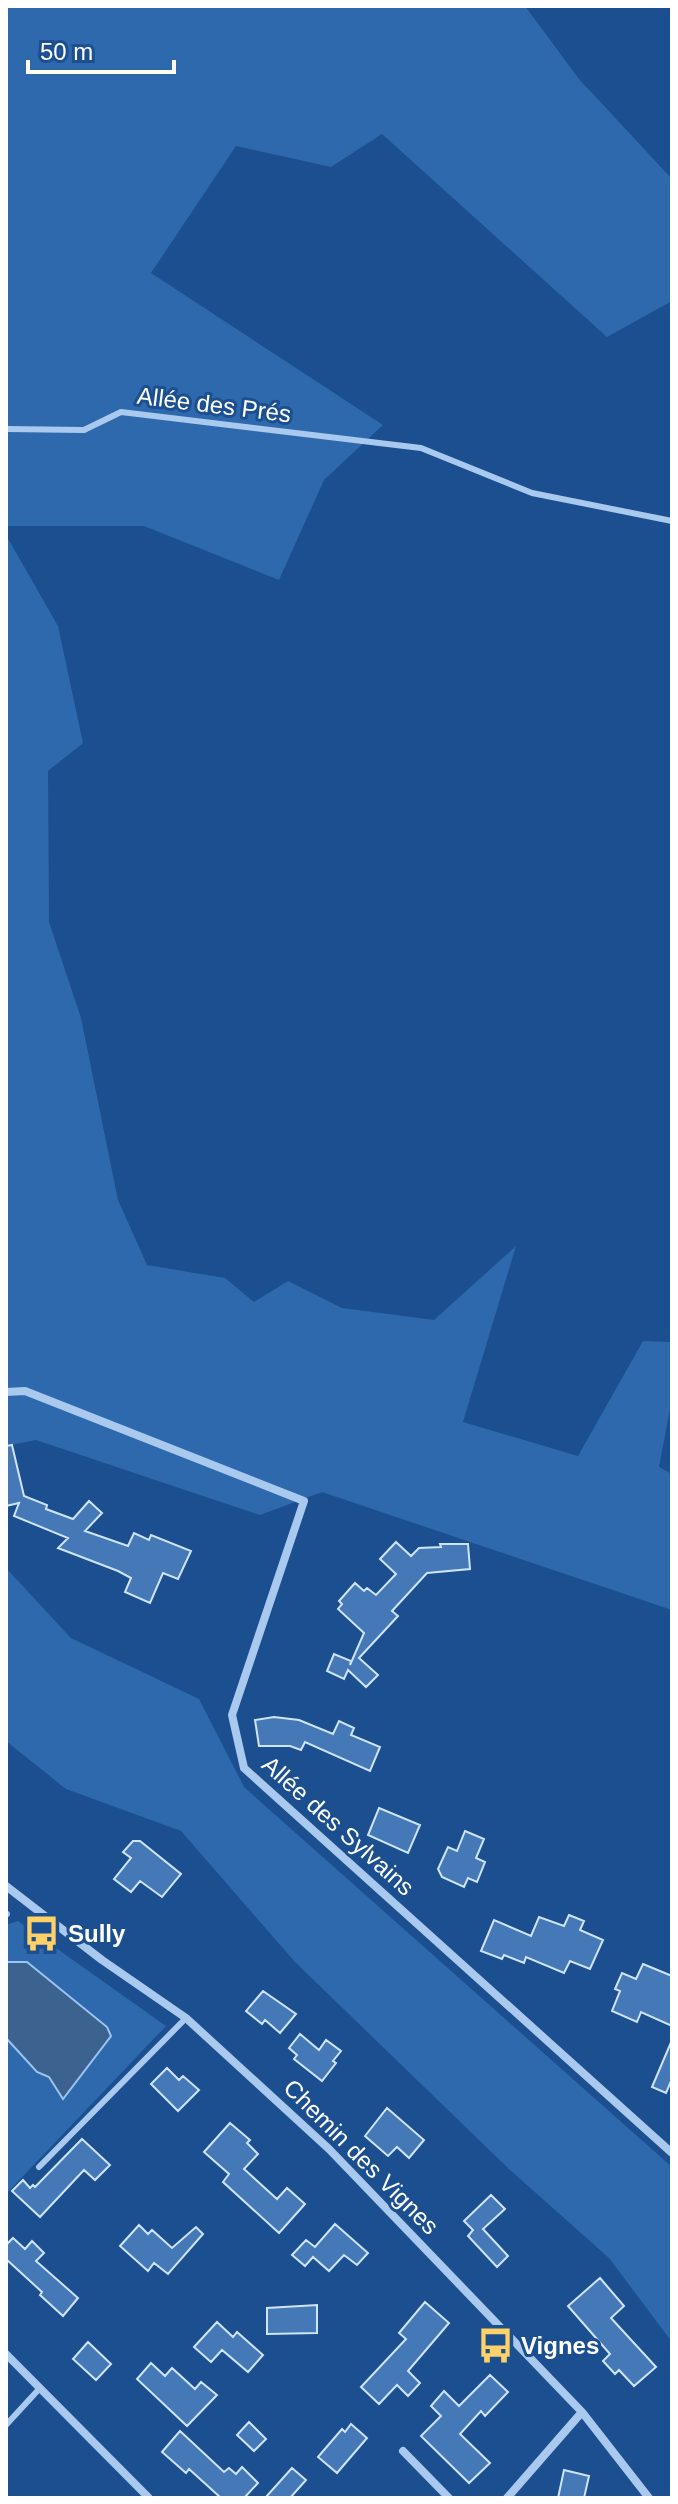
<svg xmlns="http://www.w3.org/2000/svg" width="678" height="2504" viewBox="0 0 678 2504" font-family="Arial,sans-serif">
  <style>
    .green { fill: #2e69ad }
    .water { fill: #3c6290; stroke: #9cc4f0; stroke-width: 2 }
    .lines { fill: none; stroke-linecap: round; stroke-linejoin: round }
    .stream { stroke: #9cc4f0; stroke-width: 6 }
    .building { fill: #4478b7; stroke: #cfe3fa; stroke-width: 2 }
    .service { stroke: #a9c9ee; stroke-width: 6 }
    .minor { stroke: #a9c9ee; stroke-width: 8 }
    .labels { text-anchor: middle; stroke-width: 6; stroke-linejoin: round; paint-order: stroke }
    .street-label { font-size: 24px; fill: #fff; stroke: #1b4f8f }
    .poi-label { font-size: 24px; font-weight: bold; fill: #fff; stroke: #1b4f8f; text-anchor: start }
  </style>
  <rect width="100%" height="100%" fill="#1b4f8f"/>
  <path class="green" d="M6,6H525L579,79L672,179V301L607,337L382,134L331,167L236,146L151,273L383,425L324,480L279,580L144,526H6Z
    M6,535L58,626L83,743L48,771L49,922L81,1018L118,1200L147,1265L225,1278L254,1302L288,1281L342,1308L434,1320L516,1246L463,1422L578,1456L643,1341L672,1342V1398L659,1467L672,1474V1610L322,1492L260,1515L36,1440L6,1446Z
    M6,1568L71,1638L199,1699L244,1787L672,2167V2342L609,2258L509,2169L295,1962L181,1831L66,1789L6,1741Z
    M18,1921L166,2026L6,2194V1925Z"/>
  <path class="water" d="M6,1962H27L107,2027L111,2036L63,2099L49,2077L37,2072L6,2038Z"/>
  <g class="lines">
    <path class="stream" d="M6,1914H7"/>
  </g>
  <path class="building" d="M12,1445L24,1496L47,1505L46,1509L73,1519L89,1501L102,1513L85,1531L128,1546L134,1533L149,1540L151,1535L191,1551L178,1579L163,1573L150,1603L125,1592L131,1578L118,1571L58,1548L68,1538L14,1516L19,1503L6,1506V1446Z
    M396,1542L411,1556L419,1548L441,1547L440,1544H468L470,1569L427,1573L392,1611L398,1616L359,1658L378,1675L366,1687L348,1670L344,1679L327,1671L334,1654L351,1661L350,1665L364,1633L338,1609L342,1604L339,1601L355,1583L364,1591L367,1588L376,1595L396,1574L380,1559Z
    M274,1717L299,1720L333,1734L339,1721L354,1728L351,1735L380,1747L370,1771L305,1742L301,1750L290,1746H259L255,1720Z
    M379,1808L420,1825L408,1853L368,1835Z
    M465,1831L484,1839L476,1858L485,1862L477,1882L468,1878L464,1887L442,1877L438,1869L448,1847L457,1851Z
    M133,1841H140L181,1874L162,1897L140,1881L131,1892L114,1879L131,1858L123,1852Z
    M569,1915L584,1921L580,1930L603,1940L590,1969L570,1961L564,1973L526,1957L524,1963L504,1955L502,1959L481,1951L494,1920L531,1936L539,1917L564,1926Z
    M643,1964L672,1976V2026L641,2012L637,2022L612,2011L620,1991L615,1989L622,1973L636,1979Z
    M263,1991L296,2014L280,2033L265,2020L262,2024L246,2011Z
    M300,2034L319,2050L326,2040L341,2051L333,2061L336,2063L322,2081L294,2059L297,2055L289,2048Z
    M672,2040V2079L666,2093L652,2087Z
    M167,2068L179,2080L183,2076L199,2090L178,2111L151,2084Z
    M387,2108L424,2140L409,2158L397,2147L388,2156L365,2136Z
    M230,2123L250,2140L247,2143L258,2154L244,2169L277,2199L287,2188L305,2204L279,2233L223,2182L229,2174L204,2152Z
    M82,2139L110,2165L95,2180L84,2170L40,2217L12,2191L23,2180L30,2188L33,2185L35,2187Z
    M491,2195L505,2209L483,2229L508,2256L497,2267L468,2236L473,2230L464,2221Z
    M335,2224L368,2253L357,2265L344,2255L329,2271L313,2257L305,2266L292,2255L306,2240L315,2247Z
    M139,2225L148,2234L152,2230L172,2248L196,2227L203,2234L168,2274L154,2263L148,2271L120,2246Z
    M13,2238L25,2249L32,2241L44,2253L36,2261L78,2298L63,2316L40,2295L42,2292L6,2259V2245Z
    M600,2278L624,2306L611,2318L656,2367L634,2386L619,2370L615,2374L603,2361L610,2354L568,2306Z
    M425,2302L449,2323L408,2371L420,2383L408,2396L397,2385L379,2404L361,2387L406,2339L399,2333Z
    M317,2305V2333L267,2334V2308Z
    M217,2322L233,2337L237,2332L263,2355L248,2372L222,2350L211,2362L194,2347Z
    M88,2342L111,2364L96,2380L73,2359Z
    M151,2363L165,2376L172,2368L195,2389L201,2382L217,2395L187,2426L137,2379Z
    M490,2375L508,2392L485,2416L481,2411L460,2434L490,2463L469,2483L421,2436L441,2416L431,2406L444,2391L459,2406Z
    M249,2422L266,2439L254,2451L237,2435Z
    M351,2424L367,2438L337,2473L318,2457L342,2429L345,2432Z
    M180,2431L224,2472L229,2468L236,2474L242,2467L258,2483L244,2498H221L189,2469L186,2473L162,2452Z
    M292,2468L306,2480L290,2498H265Z
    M564,2470L589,2476L584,2498H558Z"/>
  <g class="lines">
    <path class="service" d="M6,429L84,430L121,412L421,448L532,493L672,521
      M39,2167L186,2018
      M6,2425L40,2388"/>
    <path class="minor" d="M6,1392L25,1391L304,1501L232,1715L244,1768L672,2153
      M6,1886L102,1960L186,2018L329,2149L582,2412L649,2498
      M6,2354L149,2498
      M403,2451L449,2498
      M507,2498L582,2412"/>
  </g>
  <defs>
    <symbol id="bus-bare" viewBox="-9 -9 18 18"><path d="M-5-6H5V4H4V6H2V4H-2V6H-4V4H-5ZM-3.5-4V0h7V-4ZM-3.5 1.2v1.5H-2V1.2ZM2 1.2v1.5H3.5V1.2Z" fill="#ffd166" stroke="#1b4f8f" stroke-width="2.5" paint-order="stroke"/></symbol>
  </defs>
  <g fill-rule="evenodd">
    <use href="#bus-bare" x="16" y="1908" width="51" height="51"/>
    <use href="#bus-bare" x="470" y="2320" width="51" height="51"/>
  </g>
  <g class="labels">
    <g class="street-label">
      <text transform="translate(214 405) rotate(7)" y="8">Allée des Prés</text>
      <text transform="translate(338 1826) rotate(42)" y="8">Allée des Sylvains</text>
      <text transform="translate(361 2157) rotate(45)" y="8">Chemin des Vignes</text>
    </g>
    <g class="poi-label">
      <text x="68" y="1942">Sully</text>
      <text x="521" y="2354">Vignes</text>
    </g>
  </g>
  <rect width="678" height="2504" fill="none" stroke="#ffffff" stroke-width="16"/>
  <path d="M28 60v12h146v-12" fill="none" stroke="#ffffff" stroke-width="4"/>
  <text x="40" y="60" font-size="24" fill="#ffffff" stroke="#1b4f8f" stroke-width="6" paint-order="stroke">50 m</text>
</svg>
